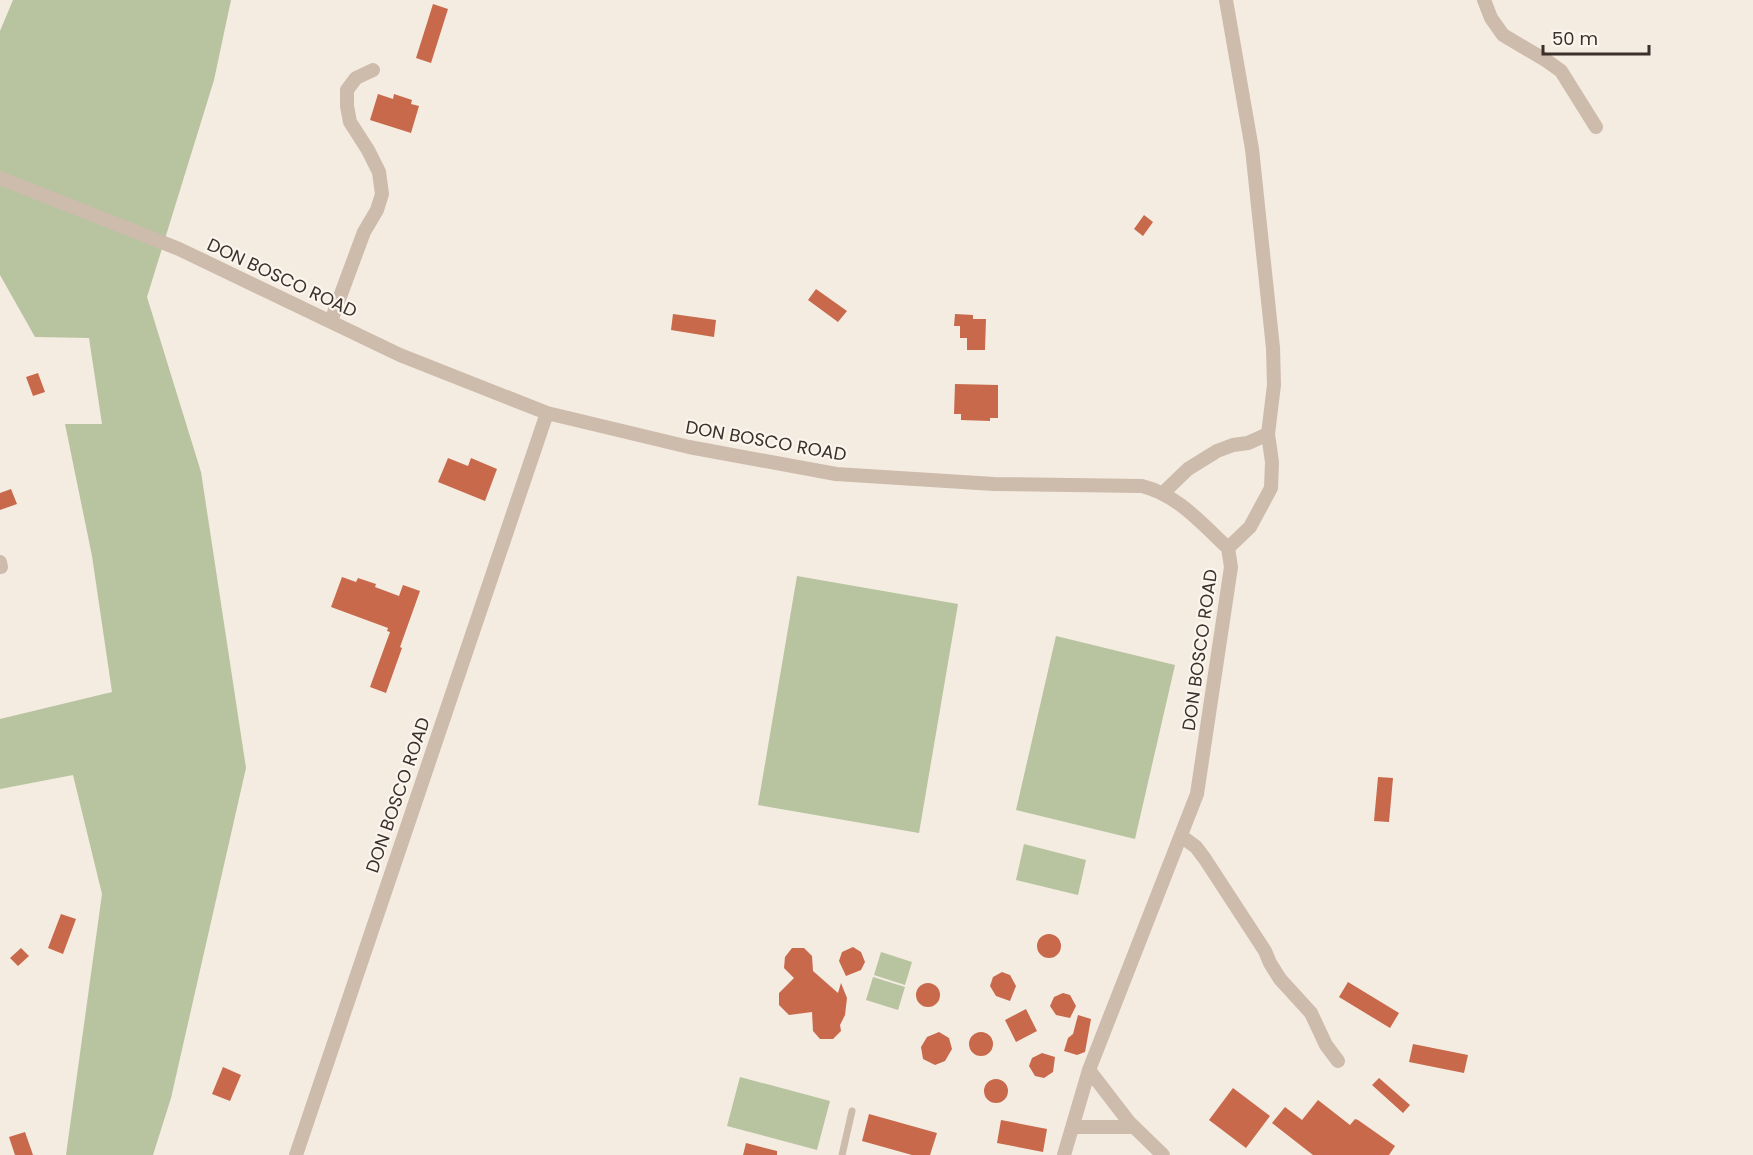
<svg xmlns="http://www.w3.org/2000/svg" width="1753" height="1155" viewBox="0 0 1753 1155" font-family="Poppins,sans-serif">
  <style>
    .green { fill: #b8c4a0 }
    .building { fill: #c8694b }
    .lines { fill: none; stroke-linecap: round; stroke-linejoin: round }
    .lane { stroke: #cdbbac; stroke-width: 7 }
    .street { stroke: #cdbbac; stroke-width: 14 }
    .labels { text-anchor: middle; stroke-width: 4.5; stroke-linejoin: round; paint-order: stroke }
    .street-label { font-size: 18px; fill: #3b302b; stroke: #fbf5ee }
  </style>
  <rect width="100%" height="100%" fill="#f4ebe1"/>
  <path class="green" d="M13,0H231L214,80L147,297L201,472L246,768L171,1098L153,1155H66L102,894L73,775L0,789V719L112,692L92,556L65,424H102L89,338L35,337L0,275V31Z
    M797,576L958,604L919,833L758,805Z
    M1056,636L1175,665L1135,839L1016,810Z
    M1024,844L1086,860L1078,895L1016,880Z
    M881,952L912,962L905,985L874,975Z
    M873,977L905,987L898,1010L866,1000Z
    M740,1077L830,1101L817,1150L727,1126Z"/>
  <path class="building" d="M433,4L448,9L431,63L416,58Z
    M378,94L393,99L394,94L412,100L411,104L419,106L411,133L370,120Z
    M1144,215L1153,222L1143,236L1134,229Z
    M816,289L847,311L838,322L808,300Z
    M673,314L716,320L714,337L671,330Z
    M955,314L973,315V319H986L985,350H967V338H960V326H954Z
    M38,373L45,392L33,396L26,377Z
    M955,384L998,385V418H990V421L961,420V414H954Z
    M448,458L468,466L471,458L497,469L485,501L438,482Z
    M11,489L17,504L0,510V493Z
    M342,577L356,582L358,578L376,584L375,587L399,596L403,585L420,591L400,647L402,648L386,693L370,687L390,632L387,631L388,628L331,607Z
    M1378,777L1393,778L1389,822L1374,821Z
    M61,914L76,919L63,954L48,948Z
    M1037 946a12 12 0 1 1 24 0a12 12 0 1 1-24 0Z
    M853,947L861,952L865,962L861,970L846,976L839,961L842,952Z
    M21,948L29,956L18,966L10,958Z
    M792,948H804L812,956L813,971L838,993L841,983L847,998L845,1015L840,1025L841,1031L833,1039H820L813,1031L812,1012L789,1015L779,1005V993L794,978L784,968L785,957Z
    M1002,972L1010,975L1016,986L1010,1001L996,996L990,986L993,977Z
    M1348,982L1399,1013L1390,1028L1339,997Z
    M916 995a12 12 0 1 1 24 0a12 12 0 1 1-24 0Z
    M1063,993L1070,995L1076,1006L1070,1018L1056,1015L1050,1006L1054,997Z
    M1026,1009L1037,1031L1016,1042L1005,1020Z
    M1078,1015L1091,1019L1085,1052L1077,1055L1064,1051L1068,1038L1073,1034Z
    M939,1032L949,1038L952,1049L945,1061L935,1065L923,1059L921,1047L927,1037Z
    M969 1044a12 12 0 1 1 24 0a12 12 0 1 1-24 0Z
    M1413,1044L1468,1055L1464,1073L1409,1062Z
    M1042,1053L1055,1057L1053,1072L1044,1078L1035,1076L1029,1066L1032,1058Z
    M223,1067L241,1075L230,1101L212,1094Z
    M1379,1078L1410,1105L1403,1113L1372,1085Z
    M984 1091a12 12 0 1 1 24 0a12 12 0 1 1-24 0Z
    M1233,1088L1270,1116L1246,1148L1209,1120Z
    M1318,1100L1350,1125L1355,1119L1358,1120L1395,1146L1389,1155H1313L1272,1123L1285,1107L1302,1120Z
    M869,1114L937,1133L930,1155H912L862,1141Z
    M1001,1120L1047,1129L1043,1152L997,1143Z
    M25,1132L33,1155H15L9,1137Z
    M746,1143L777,1151V1155H743Z"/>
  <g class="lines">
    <path class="lane" d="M842,1155L852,1111"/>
    <path class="street" d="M1226,0L1252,149L1273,348L1274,385L1268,434L1272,462L1271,488L1250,527L1228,548
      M1484,0L1491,18L1503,35L1547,61L1561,71L1596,127
      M0,178L179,249L400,355L547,413L689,447L836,474L994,484L1142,486C1178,495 1202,524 1228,548L1231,567L1197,794L1089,1070L1064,1155
      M331,321L364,232L377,210L382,194L379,172L368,150L350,122L347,106V90L356,78L373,70
      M1163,493L1188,469L1217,451L1233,445L1248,443L1268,434
      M0,562L1,567
      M1181,836L1196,847L1205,859L1265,951L1270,963L1280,979L1311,1013L1326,1045L1338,1061
      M1089,1070L1129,1122L1163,1155
      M1074,1127H1134
      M296,1155L547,413"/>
  </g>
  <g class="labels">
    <g class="street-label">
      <text transform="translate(282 278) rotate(25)" y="6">DON BOSCO ROAD</text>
      <text transform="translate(766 441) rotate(10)" y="6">DON BOSCO ROAD</text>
      <text transform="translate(1200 650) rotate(-82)" y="6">DON BOSCO ROAD</text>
      <text transform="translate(398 795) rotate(-71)" y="6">DON BOSCO ROAD</text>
    </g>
  </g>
  <path d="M1543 45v9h106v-9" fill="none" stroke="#3b302b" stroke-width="3"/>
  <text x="1552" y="45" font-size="18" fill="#3b302b" stroke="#fbf5ee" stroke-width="4.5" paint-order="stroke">50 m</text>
</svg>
